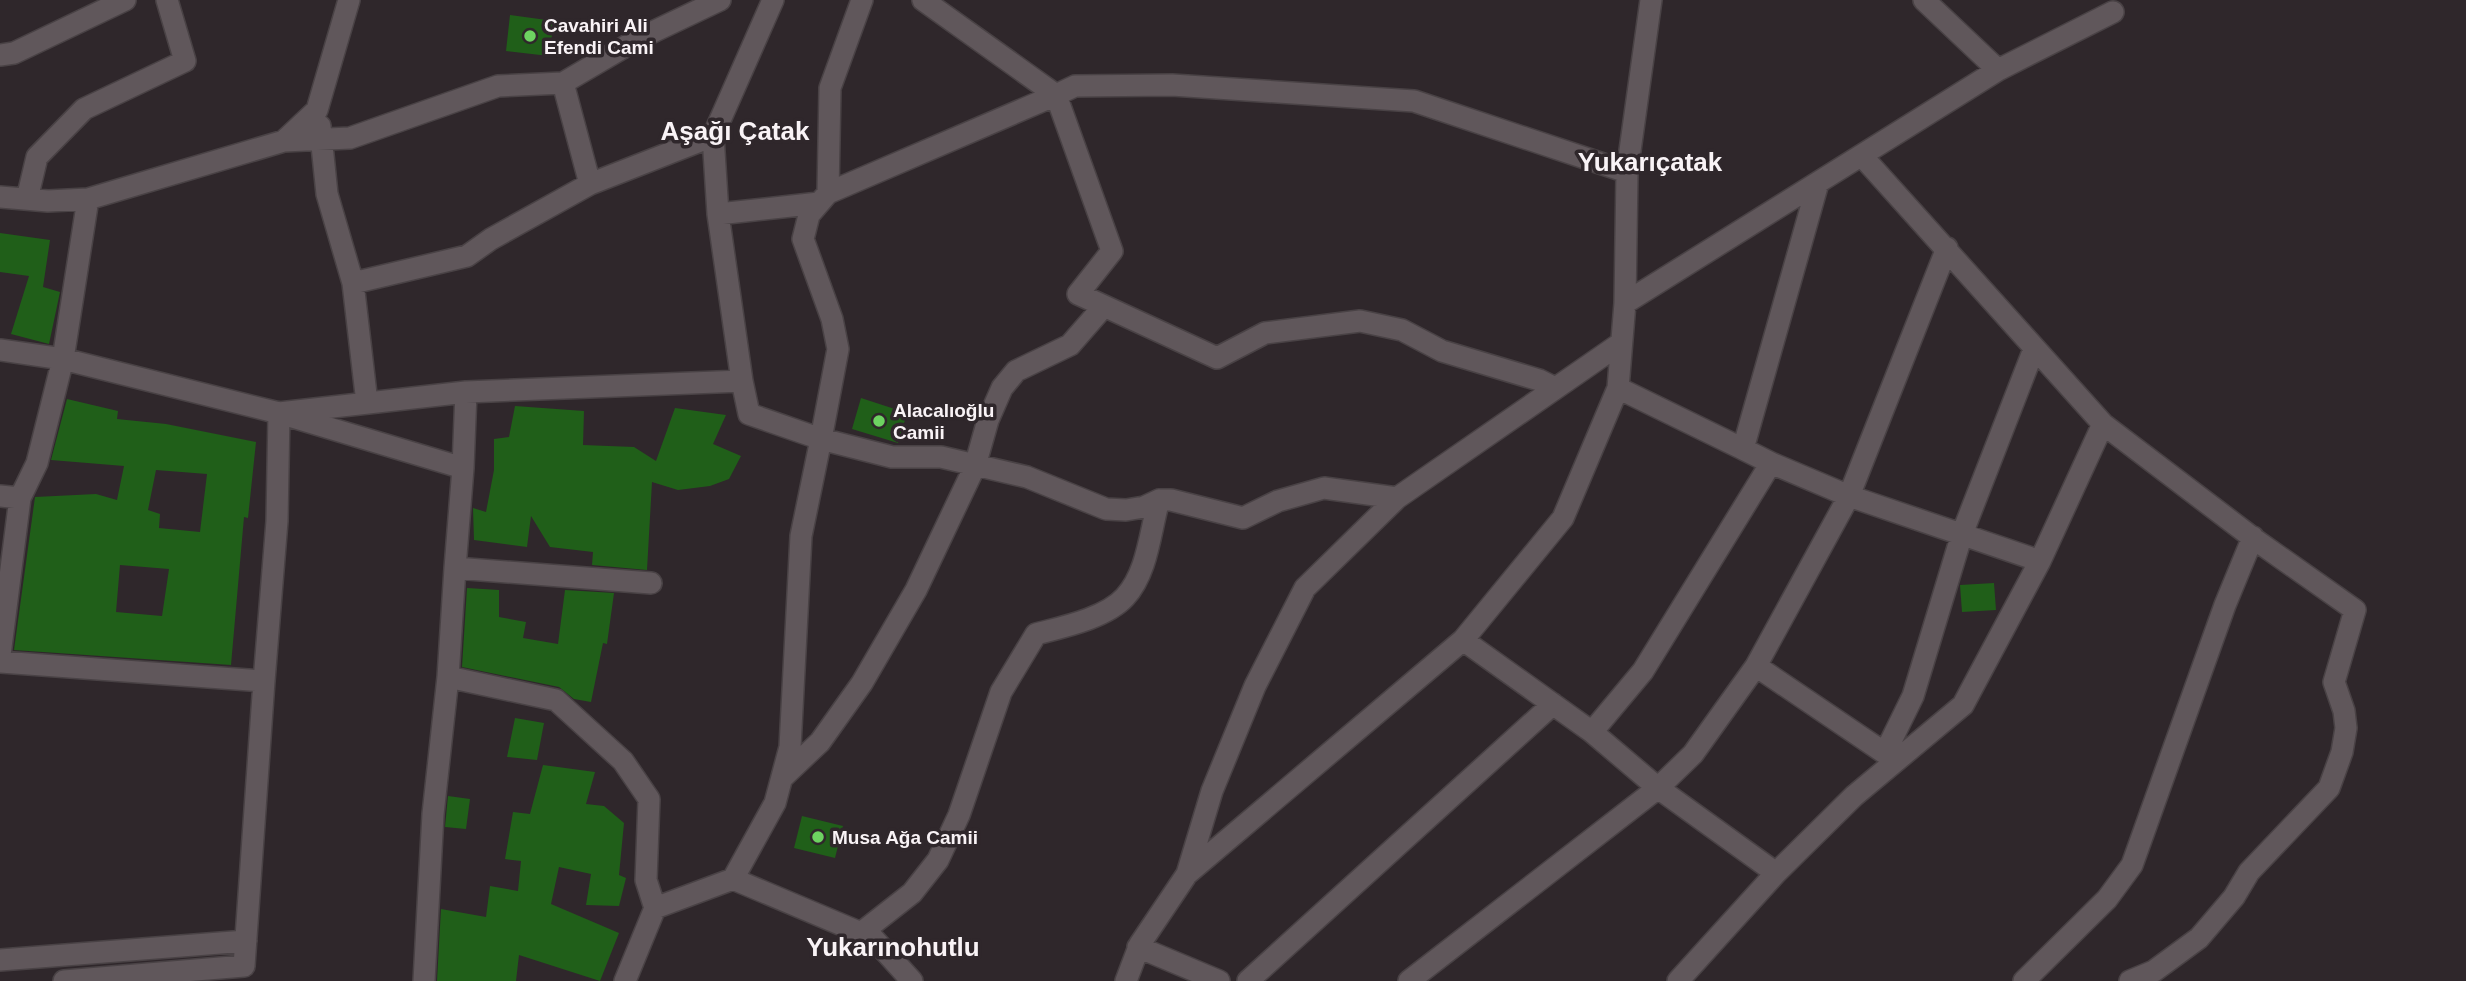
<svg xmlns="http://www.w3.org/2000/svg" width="2466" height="981" viewBox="0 0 2466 981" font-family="Helvetica,sans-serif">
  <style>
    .building { fill: #205f19; fill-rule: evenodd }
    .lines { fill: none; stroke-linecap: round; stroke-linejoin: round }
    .minor-casing { stroke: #494245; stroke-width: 24 }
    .minor { stroke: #60575b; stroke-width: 21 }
    .poi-dot { fill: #6dd361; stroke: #2f272b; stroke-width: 2.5 }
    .labels { text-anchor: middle; stroke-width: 7; stroke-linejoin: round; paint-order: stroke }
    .poi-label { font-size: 19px; font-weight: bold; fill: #f9f3f6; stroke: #2f272b; text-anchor: start }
    .district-label { font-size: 26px; font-weight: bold; fill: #f9f3f6; stroke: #2f272b }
  </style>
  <rect width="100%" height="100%" fill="#2f272b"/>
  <path class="building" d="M510,15L554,21L549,56L506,51Z
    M0,233L50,240L43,287L60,292L49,344L11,334L29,276L0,272Z
    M861,398L907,413L898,443L852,429Z
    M67,399L118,411L117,419L166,424L256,442L248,518L244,517L231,665L14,650L35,497L96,494L117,500L124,466L51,460ZM156,470L207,474L200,532L159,528L160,514L148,510ZM120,565L169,569L162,616L116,612Z
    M515,406L584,411L583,445L634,447L656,461L675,408L726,415L713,444L741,456L729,479L710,486L678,490L652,482L647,570L592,565L593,552L550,547L531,516L527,547L474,540L473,508L486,512L494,470V439L509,437Z
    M1994,583L1996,610L1962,612L1960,585Z
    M467,588L499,590V617L526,622L523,638L558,644L565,590L614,593L607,644L603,643L591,702L574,699L559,687L462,667Z
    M515,718L544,723L537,760L507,757Z
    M543,765L595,772L586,804L604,806L624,823L619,875L626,878L619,906L586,905L591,874L559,867L551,904L619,933L600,981L519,955L516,981H437L441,909L486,917L490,886L518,891L521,861L505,859L513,812L530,814Z
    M448,796L470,799L466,829L445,827Z
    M802,816L843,826L835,858L794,848Z"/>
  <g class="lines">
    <defs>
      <path id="minor" d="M1924,0L1998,70
        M0,55L14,53L125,0
        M563,83L590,184
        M320,126L327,194L353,283L367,403
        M284,141L350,138L498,86L563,83L638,39L720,0
        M828,193L830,88L862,0
        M0,197L48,201L88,199L284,141L317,110L349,0
        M27,199L37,157L84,109L185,61L167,0
        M718,214L819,203
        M353,283L467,256L491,239L590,184L713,136
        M1625,303L1998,70L2113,12
        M0,350L63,359L37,463L20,498L0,496
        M742,381L718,214L713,136L773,0
        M1555,388L1539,380L1442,351L1402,330L1360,321L1265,333L1217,358L1078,294L1112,251L1056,95L1075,86L1172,85L1414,101L1627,172
        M1618,388L1743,449
        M279,413L466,392L742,381L749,414L821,439L838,349L832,319L803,239L809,215L828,193L1056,95L923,0
        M289,416L463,468L455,568
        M2103,424L2257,541L2355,610L2334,682L2344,711L2346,728L2342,752L2329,788L2249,872L2234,897L2199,938L2154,971L2130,981
        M1771,463L1743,449L1818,183
        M463,468L466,392
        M1463,640L1592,732L1658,788L1776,873
        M0,655L20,498
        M0,662L264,681L277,521L279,413L63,359L88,199
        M1756,666L1895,760
        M448,677L455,568L651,583
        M1592,732L1643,671L1771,463L1849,496L2040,561L2103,424L1862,156
        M1885,753L1913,696L1962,534L2034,349
        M783,777L820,742L862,683L916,590L975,466L988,420L1002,388L1016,371L1070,345L1104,306
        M1187,874L1212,791L1255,686L1305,588L1397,498L1621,343
        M733,879L775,803L790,747L801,536L821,439L892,457H941L1027,477L1106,509L1126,510L1144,507L1159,500H1171L1243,518L1278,501L1324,488L1397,498
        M655,908L733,879L873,938L912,981
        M861,933L912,893L938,860L959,815L1001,692L1036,634C1063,627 1106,618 1125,597C1148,572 1150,531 1159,500
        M1138,947L1219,981
        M0,960L246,941
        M64,981L244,966L264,681
        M424,981L433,814L448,677L556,700L623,761L649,799L646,880L655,908L625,981
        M1126,981L1140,944L1187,874L1463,640L1563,518L1618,388L1625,303L1627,172L1651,0
        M1248,981L1553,704
        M1409,981L1658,788L1693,754L1756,666L1849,496L1947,248
        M1678,981L1776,873L1854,796L1963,705L2040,561
        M2024,981L2107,899L2132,865L2225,605L2253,537"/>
    </defs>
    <use href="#minor" class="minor-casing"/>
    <use href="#minor" class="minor"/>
  </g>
  <g class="poi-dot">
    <circle cx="530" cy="36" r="7"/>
    <circle cx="879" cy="421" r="7"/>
    <circle cx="818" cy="837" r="7"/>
  </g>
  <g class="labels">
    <g class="poi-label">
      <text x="544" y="32">Cavahiri Ali<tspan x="544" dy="22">Efendi Cami</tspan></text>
      <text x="893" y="417">Alacalıoğlu<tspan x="893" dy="22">Camii</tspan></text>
      <text x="832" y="844">Musa Ağa Camii</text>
    </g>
    <g class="district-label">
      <text x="735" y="140">Aşağı Çatak</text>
      <text x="1650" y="171">Yukarıçatak</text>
      <text x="893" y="956">Yukarınohutlu</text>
    </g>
  </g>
</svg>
